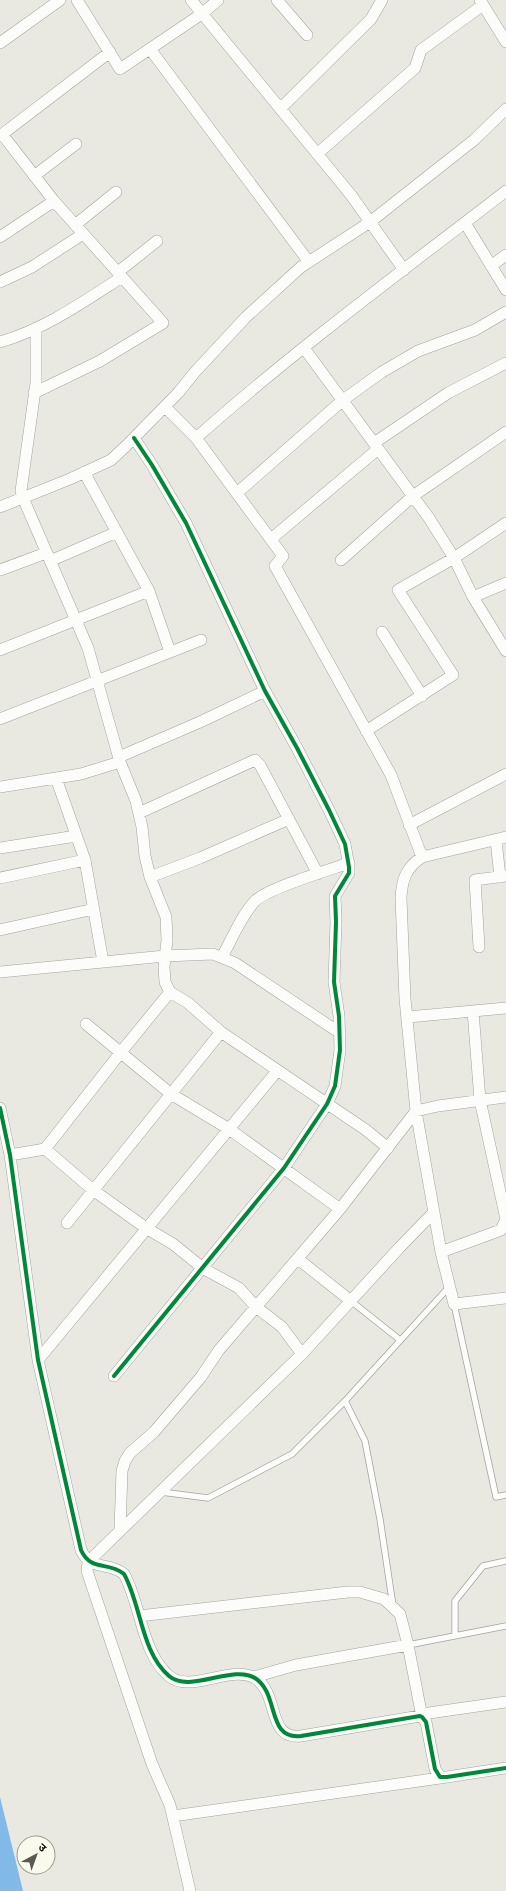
<svg xmlns="http://www.w3.org/2000/svg" width="506" height="1891" viewBox="0 0 506 1891" font-family="'Fira Sans','Noto Sans Devanagari',sans-serif">
  <style>
    .water { fill: #81b9e8 }
    .lines { fill: none; stroke-linecap: round; stroke-linejoin: round }
    .lane-casing { stroke: #a3a39e; stroke-width: 7 }
    .street-casing { stroke: #a3a39e; stroke-width: 12 }
    .lane { stroke: #fcfcfb; stroke-width: 5.5 }
    .street { stroke: #fcfcfb; stroke-width: 11 }
    .cycleway-casing { stroke: #f9f9ec; stroke-width: 6 }
    .cycleway { stroke: #00873e; stroke-width: 4 }
  </style>
  <rect width="100%" height="100%" fill="#e9e9e2"/>
  <path class="water" d="M0,1797L23,1891H0Z"/>
  <g class="lines">
    <defs>
      <path id="lane" d="M351,1301L400,1340
        M454,1304L496,1497L506,1495
        M345,1401L365,1441L380,1519L393,1606
        M161,1492L208,1498L292,1454L345,1401L449,1287
        M455,1636V1601L483,1566L506,1561
        M408,1645L506,1626"/>
      <path id="street" d="M77,0L120,69L203,13L218,0
        M191,0L351,195L404,270
        M277,0L307,35
        M480,0L506,42
        M0,43L60,0
        M150,49L309,262
        M280,109L371,19L382,0
        M2,134L54,201L163,323L100,361L34,393
        M0,136L110,52
        M317,154L415,68L421,50L483,5
        M34,176L76,144
        M465,223L506,290
        M75,225L116,192
        M0,237L54,201
        M491,266L506,255
        M118,272L157,241
        M0,282L32,267L83,234
        M36,328V383L21,491L23,498L88,648L120,762L136,801L142,827L145,856L150,877L166,917L167,940L164,967L165,982L170,992L188,1003L221,1032L366,1130L388,1148
        M0,342C45,329 83,302 122,277
        M304,348L429,518L454,558L473,597L506,651
        M165,407L196,438
        M374,443L448,393L506,363
        M84,472L149,591L170,652
        M237,493L343,400L382,372L418,351L475,330L506,312
        M0,507L70,479L111,460L126,446L178,393L195,372L246,317L301,267L370,222L474,140L506,109
        M271,539L378,449
        M341,560L413,496L506,432
        M50,561L117,532
        M0,570L46,553
        M473,597L506,583
        M382,632L422,696
        M0,650L149,591
        M0,719L201,640
        M366,731L453,675L398,590L454,558L506,523
        M119,757L200,722L265,691
        M56,778L85,860L103,962
        M0,787L81,774L120,762
        M139,813L255,760L260,765L318,874
        M409,825L506,774
        M506,837L422,857C406,868 402,879 401,898L405,999L416,1111L441,1252L454,1304L506,1298
        M496,840L500,877
        M0,848L76,836
        M422,857L391,775L275,566L283,556L196,438C295,350 401,272 506,191
        M150,877L200,858L289,819
        M0,878L85,860
        M0,930L94,909
        M479,947L475,880L506,876
        M222,957C232,939 241,916 255,901C268,888 329,870 349,863
        M0,972L165,956L213,954L235,963L340,1033
        M408,1017L506,1008
        M86,1024L171,1094L229,1129L340,1209
        M0,1108L10,1155L38,1360L81,1550C91,1572 108,1561 124,1574C141,1604 141,1652 169,1676C190,1694 232,1664 255,1678C280,1694 266,1740 301,1736L420,1716L422,1717L426,1722L435,1769L440,1777H447L506,1768
        M45,1149L93,1190L146,1228L173,1244L204,1269L239,1288L256,1307L282,1327L302,1354
        M10,1155L45,1149L121,1052L170,992
        M67,1223L221,1032
        M441,1252L501,1230L506,1219L480,1100L473,1011
        M298,1259L351,1301
        M38,1360L277,1071
        M114,1376L284,1168L327,1104L335,1086L340,1050L339,1016L334,982L336,922L335,896L349,873V867L345,844L329,810L297,748L265,691L186,523L152,465L134,438
        M120,1530L122,1471L125,1461L130,1453L154,1432L201,1377L219,1350L340,1209L416,1111L438,1106L506,1097
        M139,1616L348,1592H360L384,1599L400,1614L408,1645L422,1717
        M254,1677L296,1665L408,1645
        M422,1714L506,1702
        M173,1816L447,1777
        M190,1891L170,1805L152,1764L87,1571L88,1562L302,1354L400,1247L433,1213"/>
    </defs>
    <use href="#lane" class="lane-casing"/>
    <use href="#street" class="street-casing"/>
    <use href="#lane" class="lane"/>
    <use href="#street" class="street"/>
    <defs>
      <path id="cycleway" d="M0,1108L10,1155L38,1360L81,1550C91,1572 108,1561 124,1574C141,1604 141,1652 169,1676C190,1694 232,1664 255,1678C280,1694 266,1740 301,1736L420,1716L422,1717L426,1722L435,1769L440,1777H447L506,1768
        M114,1376L284,1168L327,1104L335,1086L340,1050L339,1016L334,982L336,922L335,896L349,873V867L345,844L329,810L297,748L265,691L186,523L152,465L134,438"/>
    </defs>
    <use href="#cycleway" class="cycleway-casing"/>
    <use href="#cycleway" class="cycleway"/>
  </g>
  <g transform="translate(36 1855) rotate(41)"><circle r="19" fill="#f9f9ec" stroke="#9b9b91"/>
  <path d="M0-3L7 15L0 10L-7 15Z" fill="#5a5a55"/>
  <text y="-6" font-size="11" font-weight="bold" text-anchor="middle" fill="#0d0d09">उ</text>
  </g>
</svg>
